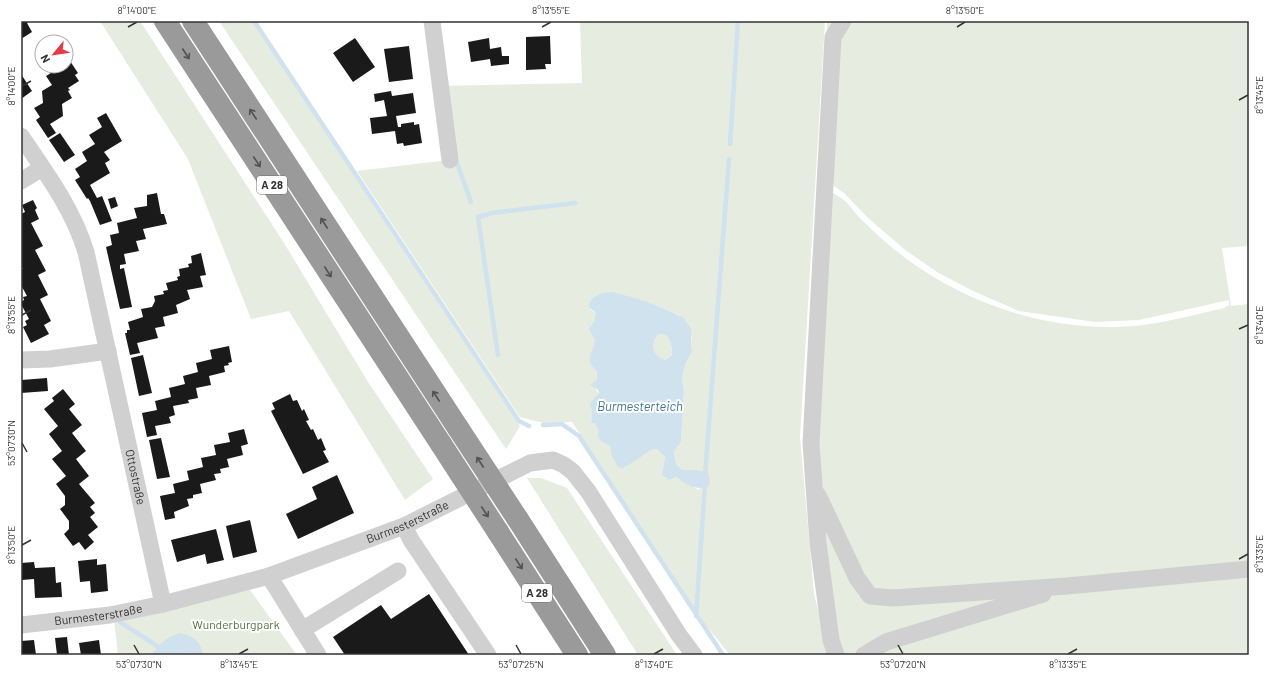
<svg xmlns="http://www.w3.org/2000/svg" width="1270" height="676" viewBox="0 0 1270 676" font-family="Barlow,sans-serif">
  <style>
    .green { fill: #e6ecdf; fill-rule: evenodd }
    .water { fill: #cfe2ee; fill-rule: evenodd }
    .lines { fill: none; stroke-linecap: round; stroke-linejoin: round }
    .stream { stroke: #cfe2ee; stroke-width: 4.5 }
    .building { fill: #1a1a1a }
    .minor { stroke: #d0d0d0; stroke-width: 17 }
    .highway { stroke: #9a9a9a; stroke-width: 22 }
    .highway-bridge { stroke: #9a9a9a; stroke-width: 22 }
    .oneway { stroke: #525252 }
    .ticks { fill: none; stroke: #333; stroke-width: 1.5 }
    .labels { text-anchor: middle; stroke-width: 4; stroke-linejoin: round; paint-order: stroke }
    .shield { fill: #fff; stroke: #707070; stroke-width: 1 }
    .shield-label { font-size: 11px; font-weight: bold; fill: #333 }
    .street-label { font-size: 12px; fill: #333; stroke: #fff }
    .park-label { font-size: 12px; fill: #56703f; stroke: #fff }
    .water-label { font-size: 13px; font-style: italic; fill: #3f7597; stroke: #fff }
    .neatline { fill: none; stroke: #333; stroke-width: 1.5 }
    .ticks-label { font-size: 10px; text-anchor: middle; fill: #333 }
  </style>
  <rect width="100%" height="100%" fill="#fff"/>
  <path class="green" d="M100,21H140L284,243L368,382L433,479L405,500L289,311L251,319L188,159Z
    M219,21H252L520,426L506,449Z
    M580,21H825L800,437L814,594L830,655H730L704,623L572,422L543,423L520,417L357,171L449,160L440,86L582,83ZM648,302L679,315L692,337V352L686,363L682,377L684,392L681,442L674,451C675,472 684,471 702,470L699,490L676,477L669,480L663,470L665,457L657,449L649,450C645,456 639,456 634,461H615L610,446L595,423L591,422L594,400L599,394L595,388V382L597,380V371L591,353L596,340L591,326L594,321L596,313L590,309Z
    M827,21H1249V246L1222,248L1231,306L1249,304V655H842L831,595L814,443ZM828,182L844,193L868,218L904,249L937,272L973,291L1019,311L1095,322L1139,320L1229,300V305L1224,308C1194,315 1164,323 1134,326C1060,332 986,311 924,271C902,257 881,239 863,221C856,215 851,206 845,201C839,196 833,193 827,189Z
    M659,334H664C671,340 672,347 672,355L666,360C653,358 649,342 659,334Z
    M527,478H541L567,488L677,655H638Z
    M250,590L297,655H118L114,620L166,610Z"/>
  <path class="water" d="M613,292L648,302L674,313L684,318L691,329L692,352L686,363L682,377L684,392L681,442L674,451C676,479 689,466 707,472C710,477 710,481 709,486C697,492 686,484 676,477L669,480L662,475L665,457L657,449L650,450C646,454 629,465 623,468L618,467L612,456L610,446L600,440L598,435L599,430L595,423H591L592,412L590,403L599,393L598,390L590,385L597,380V371C583,359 593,354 595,340L589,329L594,321L596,313L589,307C590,295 603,292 613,292ZM659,334H664C671,339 672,347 672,355L666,360C653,358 649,342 659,334Z
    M180,633C193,636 201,641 203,655C186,652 169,655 152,655C158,644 167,637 180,633Z"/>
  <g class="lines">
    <path class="stream" d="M254,21L519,421L529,426
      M730,144L738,21
      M457,163L471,202
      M498,355L478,217L492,213L575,203
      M543,425L562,424L579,436L723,655
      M705,476L729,159
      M696,616L705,484
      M120,622L157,646"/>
  </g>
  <path class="building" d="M21,21H30L27,23L32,32L21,39Z
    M550,36L551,64H545L546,69L526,70V37Z
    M355,38L375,67L353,82L333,53Z
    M489,38L490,49L501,47L502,56H509V64L491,66L490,59L471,62L468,42Z
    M409,46L413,79L389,82L384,49Z
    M66,55L78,73L75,75L79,81L68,88L70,90L68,91L72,98L62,104L63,116L50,124L56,133L48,138L36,120L40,117L34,108L43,103L42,91L52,85L46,76L59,68L57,66H66Z
    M21,74L32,91L21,99Z
    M391,91L392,96L413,93L416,113L396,116L398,127H401V124L414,122V125L419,124L422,143L404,146L403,143L397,144L395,131L372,134L370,118L387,116L384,100L375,102L374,94Z
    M106,113L122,141L104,152L110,160L105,163L110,173L90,185L97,198L102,196L112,221L100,225L90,201L88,198L87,199L75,180L80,177L75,169L87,161L82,152L95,144L89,135L102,127L97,118Z
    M60,133L75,155L64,162L49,140Z
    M157,193L161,214H164L167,224L143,229L146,239L136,241L139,251L124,254L126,264L120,265V269L124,268L132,307L120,309L106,247L112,245L110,235L119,233L117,223L137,218L134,208L147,206V195Z
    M115,197L118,206L111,209L108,199Z
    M33,200L37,208L35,210L39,219L31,223L43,246L35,250L46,271L38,275L48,295L40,299L51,321L44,325L49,334L31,343L23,327L27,325L25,321L29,319L21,304V302L24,300L23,297L27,296L21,285V269H23L21,266V214L25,212L22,205Z
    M201,253L206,275L200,276L203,287L187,290L190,299L176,305L178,313L163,317L165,326L155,328L158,338L137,343L140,353L130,355L125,333H127V330H130L128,322L143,317L141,309L152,307L155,301L154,296L164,294L163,291L168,290L166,283L178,280L177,277L180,276L179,269L189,267L188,264L192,263L191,256Z
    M229,346L232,362L228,363L229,365L224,366L225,372L209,376L211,385L196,388L198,398L188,400L189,403L173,406L175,415L169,417L171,423L155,426L157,435L147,437L142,413L157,410L155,401L171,397L169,388L185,384L183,376L198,372L196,363L212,359L210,350Z
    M143,355L152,393L139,396L131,358Z
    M47,378L48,391L21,393V380Z
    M63,389L75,404L69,409L82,425L72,433L86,451L76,459L89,476L79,484L95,503L90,507L95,513L90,517L98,527L88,535L94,542L85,550L79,542L73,546L64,534L69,529V521L60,509L65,505V496L56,484L66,476L52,459L62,451L49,434L58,426L44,409L54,401L52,398Z
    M290,394L293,401L297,400L302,411L304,409L309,420L306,421L311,430L313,429L318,440L321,438L326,450L323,451L329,462L303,474L271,411L275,409L272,403Z
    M244,429L248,444L241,446L243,455L227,459L229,467L220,469L221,473L214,474L216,480L200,484L202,493L193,495V498L187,499L189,506L174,512L175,518L165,520L160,496L175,493L173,484L189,480L187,471L203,467L201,458L216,455L214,445L230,442L228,433Z
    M161,438L170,477L157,479L149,440Z
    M337,475L354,513L298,539L286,514L317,499L312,487Z
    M250,520L257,552L233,558L226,526Z
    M216,529L224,560L207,564L205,554L177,562L171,540Z
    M97,559V565L106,564L108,591L91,593L90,581L80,582L78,561Z
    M34,562L35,568L55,567L56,583L61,582L62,597L35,598L34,579L22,580L21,566V563Z
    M429,594L469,655H345L333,637L381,605L391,619Z
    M67,637L69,655H57L55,638Z
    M34,640L36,655H21V641Z
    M99,640L101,655H81L79,643Z"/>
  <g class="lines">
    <g class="minor">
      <path d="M432,21L450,160"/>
      <path id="s1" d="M21,136C46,173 73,209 86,252L163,604"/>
      <path d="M21,181L42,168"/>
      <path d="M21,360L50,359L108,351"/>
      <path d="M818,495L857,578L870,596L893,598L1067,586L1249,569"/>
      <path d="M404,526L411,540L488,655"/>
      <path d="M269,576L318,655"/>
      <path id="s2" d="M21,625L110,615L163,604L269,576L404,526L530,463L553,460L564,465L573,472L588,491L679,635L694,655"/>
      <path d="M302,630L398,571"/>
      <path d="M836,655L831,640L818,543L811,443L833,37L843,21"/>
      <path d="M864,655L886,642L1043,594"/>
    </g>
    <path class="highway" d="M165,21L441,444
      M193,21L458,428
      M517,518L605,655
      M498,532L577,655"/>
    <path class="highway-bridge" d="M458,428L517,518
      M441,444L498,532"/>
  </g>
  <defs><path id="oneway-shaft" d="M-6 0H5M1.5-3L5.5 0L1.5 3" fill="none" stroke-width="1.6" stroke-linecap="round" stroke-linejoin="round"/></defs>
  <g class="oneway">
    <use href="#oneway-shaft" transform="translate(186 54) rotate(57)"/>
    <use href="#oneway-shaft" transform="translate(253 114) rotate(-123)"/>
    <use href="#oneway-shaft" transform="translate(257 162) rotate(57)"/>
    <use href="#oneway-shaft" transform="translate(324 223) rotate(-123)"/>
    <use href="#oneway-shaft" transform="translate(328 272) rotate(57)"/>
    <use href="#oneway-shaft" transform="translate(436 396) rotate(-123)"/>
    <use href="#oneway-shaft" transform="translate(480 462) rotate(-123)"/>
    <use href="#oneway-shaft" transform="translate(485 512) rotate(57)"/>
    <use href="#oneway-shaft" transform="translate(519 564) rotate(57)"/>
  </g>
  <path class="ticks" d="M128,27L137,22M542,27L551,22M957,27L965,22M22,86L31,81M1239,100L1248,95M22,315L31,310M1239,329L1248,325M22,443L27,452M22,545L31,540M1239,559L1248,554M134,645L139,654M516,645L521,654M898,645L903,654M239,654L248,649M654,654L663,649M1068,654L1077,649"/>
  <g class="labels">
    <g class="shield">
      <rect x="257" y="176" width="30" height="18" rx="3"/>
      <rect x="522" y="584" width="30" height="18" rx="3"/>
    </g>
    <g class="shield-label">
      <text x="272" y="189">A 28</text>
      <text x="537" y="597">A 28</text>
    </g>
    <g class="street-label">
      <text dy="4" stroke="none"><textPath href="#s1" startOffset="364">Ottostraße</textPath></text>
      <text dy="4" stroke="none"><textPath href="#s2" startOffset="402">Burmesterstraße</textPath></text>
      <text dy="4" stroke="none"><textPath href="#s2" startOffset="78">Burmesterstraße</textPath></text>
    </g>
    <g class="park-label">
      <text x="236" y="629">Wunderburgpark</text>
    </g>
    <g class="water-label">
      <text x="640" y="411">Burmesterteich</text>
    </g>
  </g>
  <rect width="1270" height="676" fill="none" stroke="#ffffff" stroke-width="44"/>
  <g transform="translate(54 54) rotate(241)"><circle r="19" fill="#ffffff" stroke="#adadad"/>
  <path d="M0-3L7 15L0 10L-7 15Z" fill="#e63946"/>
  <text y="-6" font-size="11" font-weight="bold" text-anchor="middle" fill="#333333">N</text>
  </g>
  <rect x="22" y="22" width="1226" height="632" class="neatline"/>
  <g class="ticks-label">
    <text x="137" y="14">8°14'00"E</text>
    <text x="551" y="14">8°13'55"E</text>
    <text x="965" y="14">8°13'50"E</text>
    <text transform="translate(11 86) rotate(-90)" y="4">8°14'00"E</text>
    <text transform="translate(1259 95) rotate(-90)" y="4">8°13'45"E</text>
    <text transform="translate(11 315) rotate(-90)" y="4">8°13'55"E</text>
    <text transform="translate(1259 325) rotate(-90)" y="4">8°13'40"E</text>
    <text transform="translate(11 443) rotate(-90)" y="4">53°07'30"N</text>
    <text transform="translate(11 545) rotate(-90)" y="4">8°13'50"E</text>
    <text transform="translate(1259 554) rotate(-90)" y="4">8°13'35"E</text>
    <text x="139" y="668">53°07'30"N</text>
    <text x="239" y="668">8°13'45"E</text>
    <text x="521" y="668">53°07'25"N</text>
    <text x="654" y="668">8°13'40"E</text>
    <text x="903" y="668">53°07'20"N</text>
    <text x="1068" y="668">8°13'35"E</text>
  </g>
</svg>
